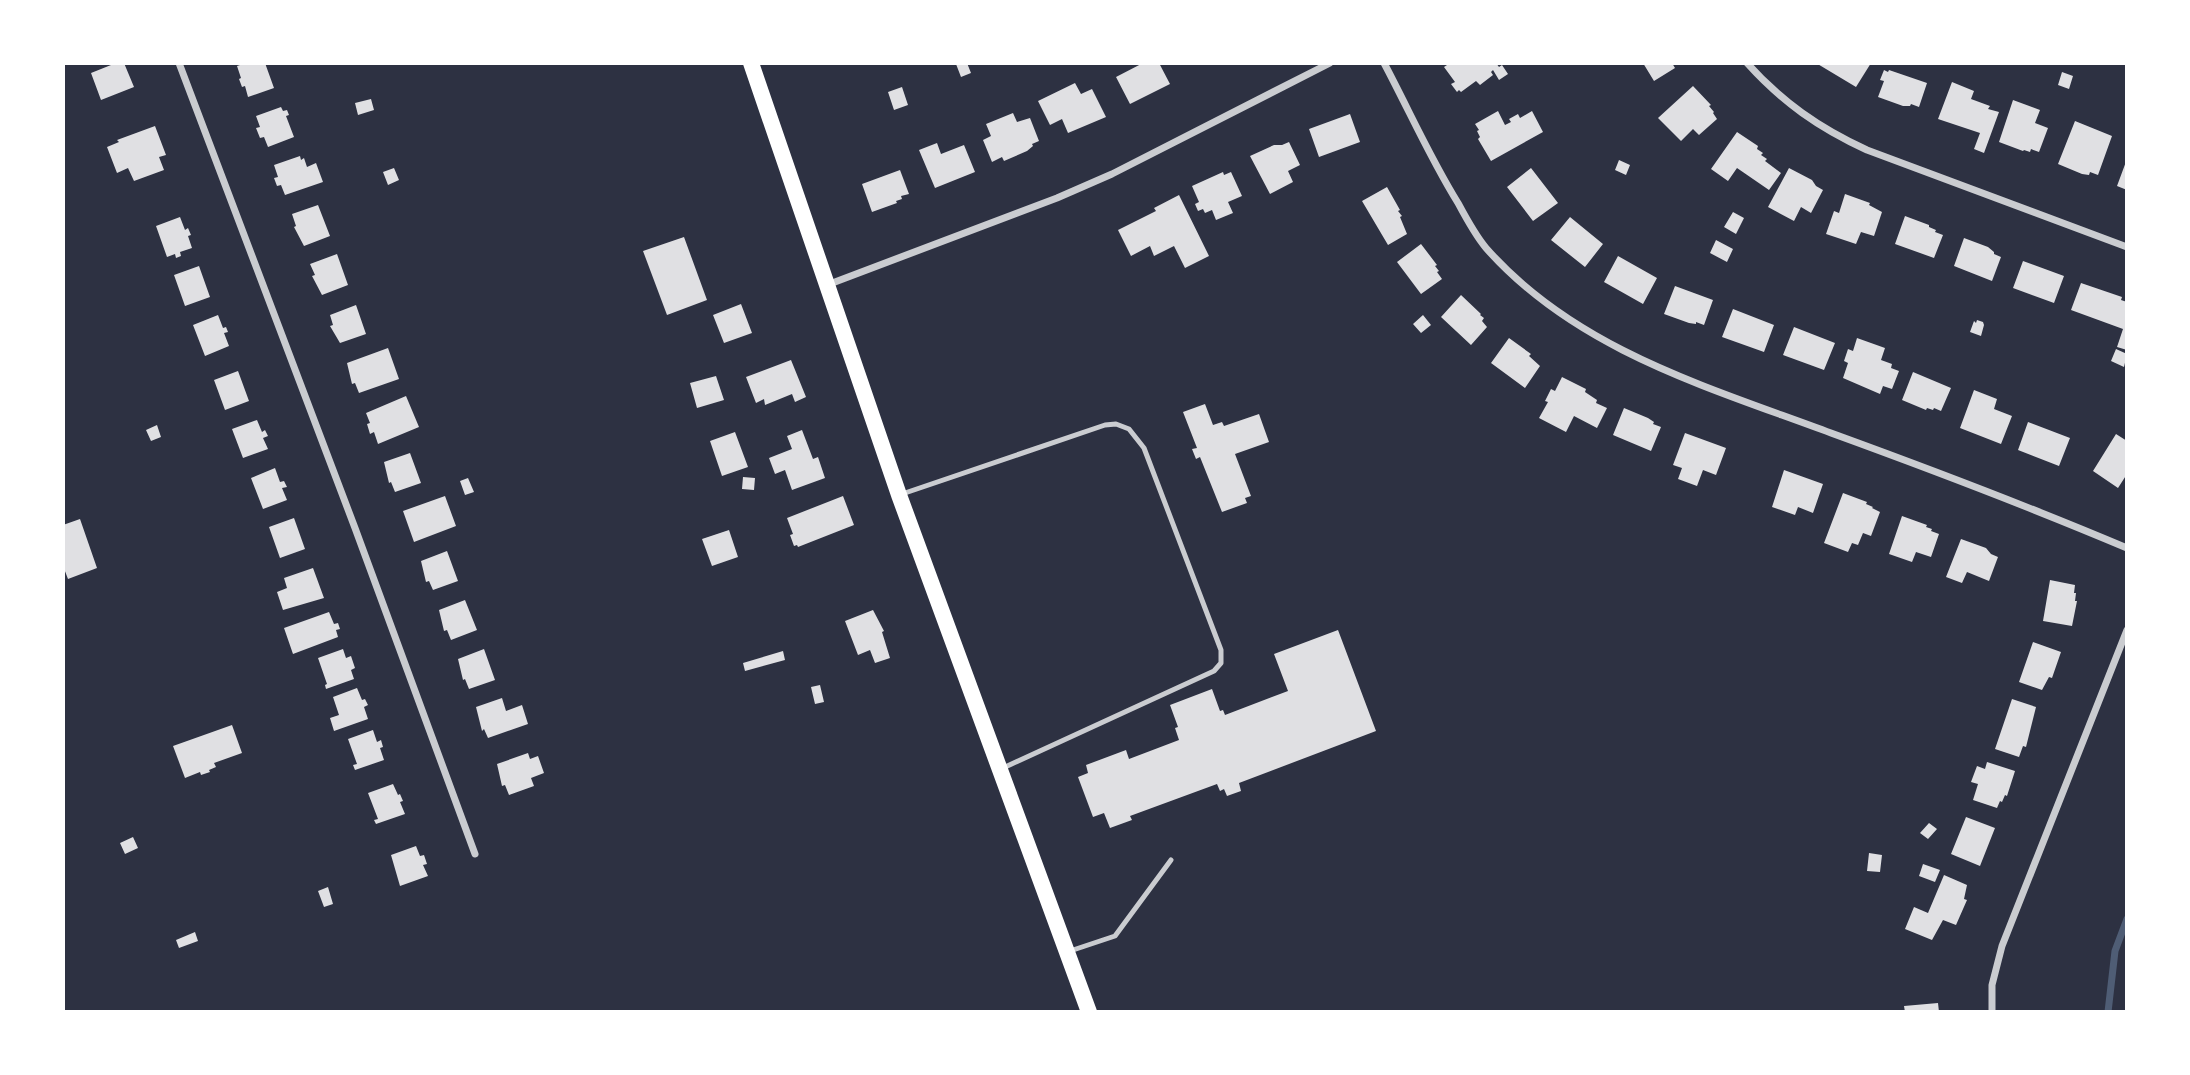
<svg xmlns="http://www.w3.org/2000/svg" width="2190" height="1075" viewBox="0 0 2190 1075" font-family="'Noto Sans',sans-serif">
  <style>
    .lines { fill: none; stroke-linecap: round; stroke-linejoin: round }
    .stream { stroke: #4f5d75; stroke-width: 7 }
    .building { fill: #e0e0e3 }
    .service { stroke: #caccd0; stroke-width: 5 }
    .minor { stroke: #caccd0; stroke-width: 7 }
    .primary { stroke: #fff; stroke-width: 16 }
  </style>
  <rect width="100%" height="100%" fill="#2d3142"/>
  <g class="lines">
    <path class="stream" d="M2108,1012L2115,951L2127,919"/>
  </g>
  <path class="building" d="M116,63H124L134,87L101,100L91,73Z
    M246,63H265L274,88L248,97L245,86L242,87L239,79L241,78L237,66Z
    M959,63H967L971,73L961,77L956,64Z
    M1143,63H1159L1170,84L1130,104L1116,77Z
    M1450,63H1496L1499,67L1502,65L1508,74L1499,80L1493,70L1491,72L1493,75L1480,85L1476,81L1461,92L1459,90L1457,92L1451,84L1455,82L1444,67Z
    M1643,63H1672L1675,68L1654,81Z
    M1816,63H1871L1856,87Z
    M1884,70L1888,72L1889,70L1927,83L1919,107L1911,104L1910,106H1903L1878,97L1884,81L1880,80Z
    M2062,72L2073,76L2069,89L2058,85Z
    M1952,82L1974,91L1971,99L1990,106L1988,109L1999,112L1984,153L1974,149L1980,133L1938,119Z
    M1075,83L1081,94L1092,89L1106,117L1068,133L1062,119L1050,125L1038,101Z
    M1693,86L1711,105L1709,106L1714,112L1713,113L1717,119L1699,135L1693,129L1681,141L1658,118Z
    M902,87L908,105L894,110L888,92Z
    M371,99L374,110L358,115L355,103Z
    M2013,100L2040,110L2035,123L2048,128L2039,152L2031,149L2030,152L2024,150L2023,151L1999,142Z
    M281,107L283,111L287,110L289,115L286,116L294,137L268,147L264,137L260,138L256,128L260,127L256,116Z
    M1498,111L1505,125L1511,122L1509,119L1518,114L1520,118L1532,111L1543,132L1491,161L1478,139L1480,137L1477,131L1479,130L1475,124Z
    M1013,113L1017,122L1030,118L1039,141L1032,144L1033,146L1027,151L1004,161L1002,157L992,162L983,140L991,136L986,124Z
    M1350,114L1360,142L1319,157L1309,129Z
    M2075,121L2112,136L2098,175L2090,172L2089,175L2082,174L2058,164Z
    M155,126L166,155L159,157L164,170L134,181L128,168L117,173L107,147L119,142L117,140Z
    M1737,132L1758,146L1757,149L1763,153L1761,155L1767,159L1765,161L1781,173L1769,190L1737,168L1728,181L1711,169Z
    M1289,142L1300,165L1288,171L1293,182L1270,194L1250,156L1274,145H1282Z
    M937,143L941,154L964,145L975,172L935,188L919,150Z
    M300,156L301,160L304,158L307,167L316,163L323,182L285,195L281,185L277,186L274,178L278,177L274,165Z
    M2127,159V190L2117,186Z
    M1619,160L1630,165L1626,175L1615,170Z
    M394,168L399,180L388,185L383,172Z
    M1531,168L1558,203L1533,221L1507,187Z
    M1789,168L1812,180L1816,186L1823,190L1811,213L1801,207L1794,221L1768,207Z
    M900,170L909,194L901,196L902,199L896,201L897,203L872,212L862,184Z
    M1223,172L1224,175L1231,172L1242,196L1228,202L1233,213L1216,220L1212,210L1205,213L1203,209L1198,211L1195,204L1199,202L1192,186Z
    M1387,187L1400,210L1398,211L1402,216L1400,217L1407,234L1388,245L1362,201Z
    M1845,194L1870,203L1869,205L1882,212L1874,236L1861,232L1856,244L1826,234L1834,211L1839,213Z
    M1179,195L1209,256L1185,268L1174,246L1154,256L1150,246L1131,256L1118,230L1156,211L1154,208Z
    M318,205L330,236L304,246L294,227L296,226L292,214Z
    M1733,212L1744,218L1736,234L1724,227Z
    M1905,216L1929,225V227L1936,230L1935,232L1943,235L1934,258L1895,244Z
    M180,217L185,230L188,228L191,235L188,236L192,248L180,252L181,256L176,258L175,254L167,257L156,226Z
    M1570,217L1603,244L1585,267L1551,240Z
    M684,237L707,300L667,315L643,251Z
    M1964,238L1988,247L1994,252V254L2001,257L1992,281L1954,266Z
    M1716,240L1733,249L1727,262L1710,253Z
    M1421,244L1437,265L1435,266L1439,271L1437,272L1442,279L1421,294L1397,262Z
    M337,254L348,285L322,295L312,276L315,275L310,264Z
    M1618,256L1657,278L1643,304L1604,282Z
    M2023,261L2064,276L2054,303L2013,288Z
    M199,266L210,297L185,306L174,275Z
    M2081,283L2122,297L2121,300L2127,302V350L2117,347L2123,329L2071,310Z
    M1675,286L1713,300L1704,325L1696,322V324L1689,323L1664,314Z
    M1461,295L1481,314L1480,315L1484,318L1482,321L1487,327L1471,345L1441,317Z
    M741,304L752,333L724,343L713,315Z
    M356,305L366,334L340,343L330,326L333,325L330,315Z
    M1733,309L1774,325L1764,352L1722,337Z
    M218,315L223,328L226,327L228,332L224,333L229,346L205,356L193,325Z
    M1423,315L1431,325L1421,333L1413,324Z
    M1977,320L1983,322L1984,325L1981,336L1970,332L1974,321L1976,323Z
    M1794,327L1835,343L1824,370L1783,355Z
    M1509,338L1531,354L1529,356L1540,366L1525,388L1491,363Z
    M1857,338L1885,348L1881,360L1892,364L1891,368L1899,371L1892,389L1883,386L1880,394L1843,378L1848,363L1844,361L1848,349L1853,351Z
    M388,348L399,379L359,393L355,383L352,384L347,363Z
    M2116,349L2127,354L2124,367L2111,361Z
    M791,360L806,397L795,402L792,394L765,405L764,399L756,403L746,377Z
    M238,371L249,401L225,410L214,380Z
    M1913,372L1951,388L1941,411L1934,408L1933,410L1927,408L1926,410L1902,400Z
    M716,376L724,400L697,408L690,383Z
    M1562,377L1586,389L1585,392L1597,400L1596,403L1607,408L1597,428L1574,416L1566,432L1539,418L1548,402L1545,401L1551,389L1555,391Z
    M1974,390L1997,399L1994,409L2012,416L2001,444L1960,428Z
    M406,396L419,427L378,444L374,432L370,434L367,424L370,423L366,413Z
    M1205,404L1213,425L1222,422L1224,426L1259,414L1269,442L1235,454L1251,496L1245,498L1247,503L1222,512L1200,457L1196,459L1192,449L1197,448L1183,412Z
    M1624,408L1648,418L1654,422L1653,424L1661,427L1651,451L1613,435Z
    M257,420L262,432L265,430L268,436L263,438L268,449L243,458L232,429Z
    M2028,422L2070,438L2059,466L2018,450Z
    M157,425L161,437L151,441L146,430Z
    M802,430L813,459L818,457L825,478L792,490L785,470L775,474L769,458L792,449L787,436Z
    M735,432L748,467L722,476L710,441Z
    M1685,433L1726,448L1716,475L1703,470L1697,486L1678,479L1682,468L1673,465Z
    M2116,434L2127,441V474L2118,488L2093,471Z
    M410,453L421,483L395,492L391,482L389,483L384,462Z
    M275,468L280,482L284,481L287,487L282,488L287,500L263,509L251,478Z
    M1784,470L1823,484L1813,513L1798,507L1795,515L1772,507Z
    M743,477L755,478L754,490L742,489Z
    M468,478L474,492L465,495L460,481Z
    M1843,493L1867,502L1866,504L1873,507L1872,508L1880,512L1871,536L1863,533L1858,545L1852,543L1848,552L1824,543Z
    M445,496L456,526L414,542L403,511Z
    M843,496L854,525L798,547L797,545L794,546L790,535L793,534L787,518Z
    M1902,516L1927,525L1926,527L1932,529L1931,531L1939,534L1931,557L1916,552L1912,562L1889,554Z
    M294,518L305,549L280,558L269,527Z
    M80,519L97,568L68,579L63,566V525Z
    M729,530L738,557L712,566L702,539Z
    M1961,539L1986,548L1991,554L1998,557L1989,581L1967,572L1962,583L1946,577Z
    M447,551L458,581L433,590L429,581L426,582L421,561Z
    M313,568L324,598L283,610L277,592L287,588L284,578Z
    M2050,580L2075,585L2074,593H2076L2075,601H2077L2072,626L2043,621Z
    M465,600L477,630L451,640L447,630L444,631L439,610Z
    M873,610L884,631L882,632L890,658L875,663L870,650L858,655L845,621Z
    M329,612L334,624L338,623L340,629L336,630L338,637L293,654L284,628Z
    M1338,630L1376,731L1239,783L1241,791L1227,796L1224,789L1220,791L1217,784L1130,816L1132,820L1110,828L1104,813L1093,817L1078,777L1088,773L1086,765L1126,750L1129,759L1179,740L1175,728L1178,727L1170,705L1212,689L1220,711L1223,710L1225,715L1288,691L1274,654Z
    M2033,642L2061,652L2052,678L2049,677L2042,690L2019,682Z
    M343,649L346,658L351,656L355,668L351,670L354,679L326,689L325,685L327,684L318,658Z
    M484,649L495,680L469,689L465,679L463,680L458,659Z
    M783,651L785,660L745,671L743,663Z
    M820,685L824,702L815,704L811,687Z
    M357,688L362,700L365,699L368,705L364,707L368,719L334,731L330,718L339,715L333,697Z
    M502,698L506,711L522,705L528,724L488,738L484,729L482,731L476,707Z
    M2012,699L2036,707L2026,747L2023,746L2019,757L1995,749Z
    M232,725L242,753L214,763L216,767L209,770L210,772L201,775L200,772L185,778L173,746Z
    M373,730L377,742L381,740L383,747L380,748L384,760L355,770L353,765L357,764L348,739Z
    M528,753L530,759L538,756L544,773L531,778L534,786L509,795L505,785L502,786L497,764Z
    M1987,762L2015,771L2007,796L2005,795L2002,802L2000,801L1997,808L1973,800L1978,784L1971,782L1977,766L1985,769Z
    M393,784L398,795L400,794L403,801L400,802L405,814L376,824L374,820L378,819L368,793Z
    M1966,817L1995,828L1980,866L1951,854Z
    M1929,823L1937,829L1928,839L1920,833Z
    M133,837L138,848L125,854L120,843Z
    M416,846L420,856L424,855L427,864L423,865L428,876L400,886L391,855Z
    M1869,853L1882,855L1880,872L1867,871Z
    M1923,864L1940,870L1935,882L1919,876Z
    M1944,875L1967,885L1964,899L1967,900L1956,925L1943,920L1932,940L1905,929L1914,907L1928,913Z
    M328,887L333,904L324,907L318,891Z
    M195,932L198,941L179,948L176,940Z
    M1938,1003L1939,1012H1905L1904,1006Z"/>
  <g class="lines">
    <path class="service" d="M902,494L1105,425L1116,424L1129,429L1144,448L1221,650V663L1214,671L1003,768
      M1070,951L1115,936L1171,860"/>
    <path class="minor" d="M179,63L355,528L475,854
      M1384,63C1409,110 1430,158 1458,203C1466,218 1475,235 1486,248C1576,350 1708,387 1831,433C1930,469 2030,507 2127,548
      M1747,63C1782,102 1819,128 1867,150L2127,247
      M827,285L1057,198L1112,174L1330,63
      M1992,1012V985L2002,946L2127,630"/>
    <path class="primary" d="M751,63L899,495L1089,1012"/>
  </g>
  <rect width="2190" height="1075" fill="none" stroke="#ffffff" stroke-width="130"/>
</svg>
